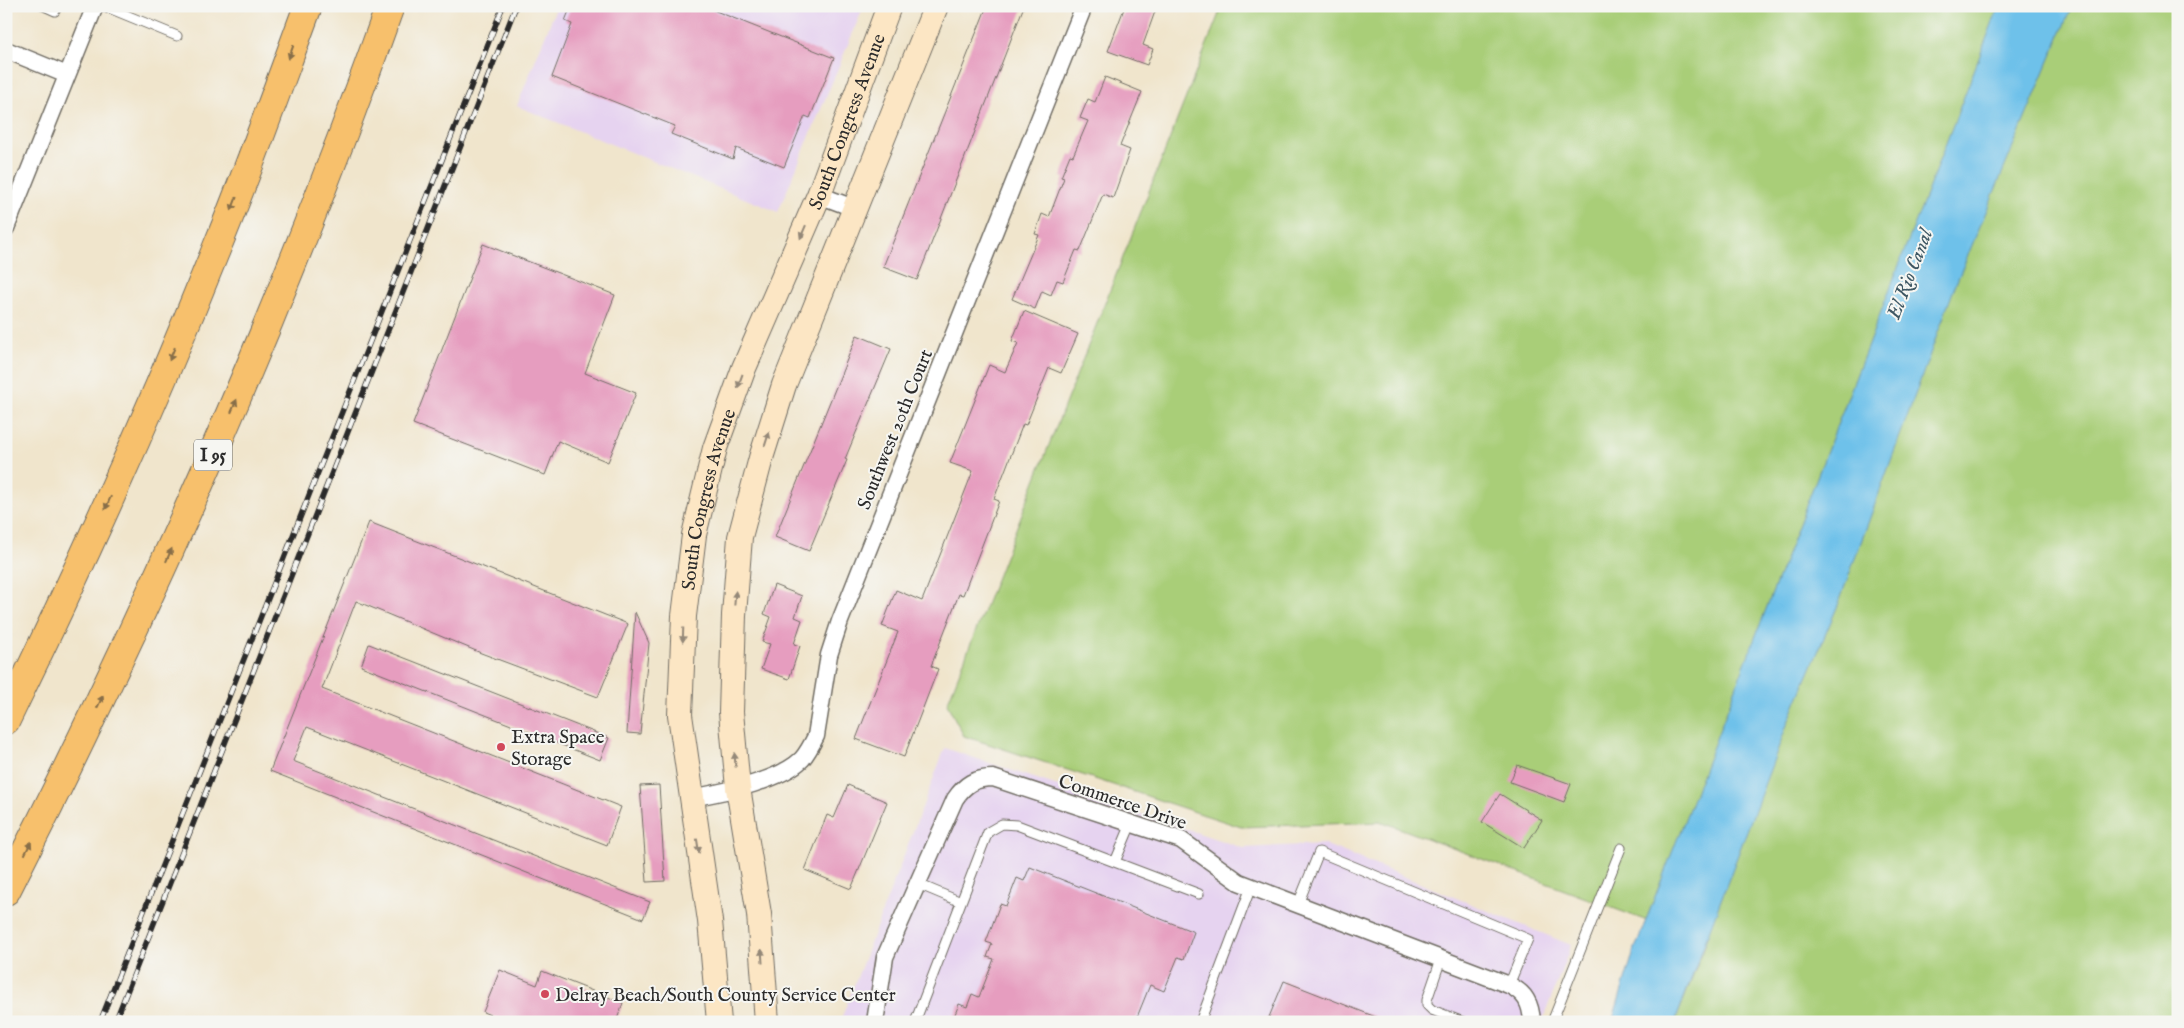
<svg xmlns="http://www.w3.org/2000/svg" width="2184" height="1028" viewBox="0 0 2184 1028" font-family="'IM FELL English',serif">
  <style>
    .built { fill: #e6d3f0 }
    .green { fill: #a9ce78; stroke: #6a7c52 }
    .water { fill: #6ec1ea; stroke: #4c768a }
    .building { fill: #e69dbf }
    .lines { fill: none; stroke-linecap: round; stroke-linejoin: round }
    .service-casing { stroke: #706c63; stroke-width: 11 }
    .minor-casing { stroke: #706c63; stroke-width: 19 }
    .secondary-casing { stroke: #706c63; stroke-width: 26 }
    .motorway-casing { stroke: #706c63; stroke-width: 30 }
    .service { stroke: #fff; stroke-width: 9 }
    .minor { stroke: #fff; stroke-width: 16 }
    .secondary { stroke: #fce6c4; stroke-width: 24 }
    .motorway { stroke: #f7c06c; stroke-width: 28 }
    .rail-casing { stroke: #2b2b2b; stroke-width: 5.5 }
    .rail { stroke: #f6f6f2; stroke-width: 4; stroke-dasharray: 11; stroke-linecap: butt }
    .oneway { fill: #876e48 }
    .oneway2 { fill: #948878 }
    .poi-dot { fill: #d1495b; stroke: #f6f6f2; stroke-width: 2 }
    .labels { text-anchor: middle; stroke-width: 4; stroke-linejoin: round; paint-order: stroke }
    .shield { fill: #f6f6f2; stroke: #686867; stroke-width: 1 }
    .shield-label { font-size: 18px; font-weight: bold; fill: #2b2b2b }
    .street-label { font-size: 19px; fill: #2b2b2b; stroke: #f6f6f2 }
    .poi-label { font-size: 19px; fill: #2b2b2b; stroke: #f6f6f2; text-anchor: start }
    .water-label { font-size: 20px; font-style: italic; fill: #3f5864; stroke: #f6f6f2 }
  </style>
  <rect width="100%" height="100%" fill="#f6f6f2"/>
  <filter id="ink" filterUnits="userSpaceOnUse"><feTurbulence type="fractalNoise" baseFrequency=".02" numOctaves="2"/><feDisplacementMap in="SourceGraphic" scale="10" xChannelSelector="R" yChannelSelector="G"/><feConvolveMatrix kernelMatrix="1 2 1 2 8 2 1 2 1" color-interpolation-filters="sRGB"/></filter>
  <filter id="wash" filterUnits="userSpaceOnUse"><feTurbulence type="fractalNoise" baseFrequency=".0096" numOctaves="4" result="noise"/><feDisplacementMap in="SourceGraphic" scale="20" xChannelSelector="R" yChannelSelector="G"/><feGaussianBlur stdDeviation="1.12" result="paint"/><feColorMatrix in="noise" values="0 0 0 0 0 0 0 0 0 0 0 0 0 0 0 0 0 1.4 0 .05"/><feComposite in="paint" operator="in"/></filter>
  <g filter="url(#wash)">
    <rect width="100%" height="100%" fill="#f0e5cc"/>
    <path class="built" d="M557,6H864L778,212L517,106Z
      M945,748L1243,848L1324,844L1571,945L1542,1022H840Z"/>
    <path class="green" d="M1222,6H2178V1022H1675L1706,943L1383,822L1241,827L964,736L947,704Z"/>
    <path class="water" d="M1999,6H2072L1955,286L1838,605L1788,722L1675,1022H1612L1634,951Z"/>
    <g id="blocks">
      <path class="building" d="M571,6H703L834,58L810,118L805,116L784,167L736,148L733,159L671,134L675,126L552,77L572,24L565,21Z
        M987,6H1024L917,280L883,267Z
        M1125,6H1157L1143,45L1153,49L1147,65L1108,51Z
        M1105,77L1142,92L1120,146L1130,150L1113,198L1103,194L1080,251L1076,250L1063,282L1057,280L1051,295L1042,291L1035,309L1012,299L1039,235L1035,234L1042,214L1049,217L1064,178L1061,177L1070,155L1073,156L1088,121L1080,118L1088,99L1095,102Z
        M483,244L615,295L585,373L636,393L608,462L558,441L545,475L413,424Z
        M1024,311L1078,334L1061,373L1049,368L1026,425L1023,424L994,499L999,501L963,595L959,594L931,666L938,669L904,757L856,739L898,632L882,626L896,590L922,601L973,471L950,463L989,365L1005,372L1018,343L1012,341Z
        M857,335L891,349L845,459L847,460L809,551L775,537Z
        M369,522L628,624L598,697L481,653L356,601L322,689L621,807L607,845L307,727L293,761L650,902L643,919L270,771Z
        M774,585L802,596L795,617L802,620L794,644L800,646L789,679L761,669L770,644L762,642L771,617L764,614Z
        M635,612L649,643L640,734L627,733Z
        M369,644L609,738L600,760L361,666Z
        M1517,765L1571,784L1564,802L1510,782Z
        M659,785L665,881L647,882L640,786Z
        M848,785L887,802L851,889L805,870L827,815L834,818Z
        M1500,794L1542,820L1524,848L1482,822Z
        M1030,867L1194,932L1184,959L1178,957L1164,991L1150,985L1135,1022H952L959,1004L967,1007L972,994L979,997L994,959L987,957L992,944L986,942L1000,904L1006,906L1017,878L1024,881Z
        M500,970L537,985L542,971L623,1003L616,1022H507L483,1012Z
        M1284,981L1386,1021V1022H1267Z"/>
    </g>
  </g>
  <g filter="url(#ink)">
    <use href="#blocks" fill-opacity="0" stroke="#706c63" stroke-width="1"/>
    <g class="lines">
      <defs>
        <path id="service" d="M44,6L55,11L57,6
          M104,6L177,36
          M1115,862L1131,824
          M918,884L961,902
          M1298,904L1319,852L1528,939L1509,985
          M1441,959L1427,1000V1005L1432,1010L1463,1022
          M915,1022L988,832L1002,824L1017,825L1199,894
          M1200,1022L1251,887
          M1552,1022L1621,848"/>
        <path id="minor" d="M6,50L67,75
          M819,195L856,209
          M6,228L95,6
          M691,798C722,792 779,782 802,759C808,752 812,744 816,736L829,655L840,621L1084,6
          M875,1022L885,957L955,799C965,784 975,778 993,778L1181,840L1239,882L1509,985C1525,993 1531,1003 1532,1022"/>
        <g id="secondary">
          <path id="s1" d="M719,1022L710,921L680,715L684,616L694,535L715,448L744,368L819,195L889,6"/>
          <path d="M767,1022L759,914L738,788L731,712L734,615L740,537L761,458L784,385L936,6"/>
        </g>
        <path id="motorway" d="M6,720C82,564 153,407 217,247C250,167 278,87 308,6
          M6,891C152,604 282,310 390,6"/>
      </defs>
      <use href="#service" class="service-casing"/>
      <use href="#minor" class="minor-casing"/>
      <use href="#secondary" class="secondary-casing"/>
      <use href="#motorway" class="motorway-casing"/>
      <use href="#service" class="service"/>
      <use href="#minor" class="minor"/>
      <use href="#secondary" class="secondary"/>
      <use href="#motorway" class="motorway"/>
      <defs>
        <path id="rail" d="M100,1022L503,6
          M115,1022L516,6"/>
      </defs>
      <use href="#rail" class="rail-casing"/>
      <use href="#rail" class="rail"/>
    </g>
    <defs><path id="oneway-solid" d="M-6-.8H1V-3.2L6.5 0L1 3.2V.8H-6Z" transform="scale(1.25)"/></defs>
    <g class="oneway">
      <use href="#oneway-solid" transform="translate(291 52) rotate(110)"/>
      <use href="#oneway-solid" transform="translate(234 204) rotate(111)"/>
      <use href="#oneway-solid" transform="translate(172 354) rotate(113)"/>
      <use href="#oneway-solid" transform="translate(234 406) rotate(-67)"/>
      <use href="#oneway-solid" transform="translate(108 503) rotate(114)"/>
      <use href="#oneway-solid" transform="translate(169 555) rotate(-66)"/>
      <use href="#oneway-solid" transform="translate(100 702) rotate(-64)"/>
      <use href="#oneway-solid" transform="translate(28 848) rotate(-63)"/>
    </g>
    <g class="oneway2">
      <use href="#oneway-solid" transform="translate(803 232) rotate(113)"/>
      <use href="#oneway-solid" transform="translate(740 381) rotate(110)"/>
      <use href="#oneway-solid" transform="translate(767 439) rotate(-72)"/>
      <use href="#oneway-solid" transform="translate(735 598) rotate(-85)"/>
      <use href="#oneway-solid" transform="translate(683 635) rotate(92)"/>
      <use href="#oneway-solid" transform="translate(735 760) rotate(-95)"/>
      <use href="#oneway-solid" transform="translate(698 846) rotate(81)"/>
      <use href="#oneway-solid" transform="translate(762 956) rotate(-94)"/>
    </g>
  </g>
  <g class="poi-dot">
    <circle cx="501" cy="747" r="5"/>
    <circle cx="545" cy="994" r="5"/>
  </g>
  <g class="labels">
    <rect class="shield" x="194" y="439.5" width="38" height="31" rx="4"/>
    <g class="shield-label">
      <text x="213" y="461">I 95</text>
    </g>
    <g class="street-label">
      <text dy="7" stroke="none"><textPath href="#s1" startOffset="932">South Congress Avenue</textPath></text>
      <text transform="translate(894 429) rotate(-68)" y="7">Southwest 20th Court</text>
      <text dy="7" stroke="none"><textPath href="#s1" startOffset="528">South Congress Avenue</textPath></text>
      <text transform="translate(1123 801) rotate(19)" y="7">Commerce Drive</text>
    </g>
    <g class="poi-label">
      <text x="511" y="743">Extra Space<tspan x="511" dy="22">Storage</tspan></text>
      <text x="555" y="1001">Delray Beach/South County Service Center</text>
    </g>
    <g class="water-label">
      <text transform="translate(1909 274) rotate(-69)" y="7">El Rio Canal</text>
    </g>
  </g>
  <rect width="2184" height="1028" fill="none" stroke="#f6f6f2" stroke-width="25"/>
</svg>
